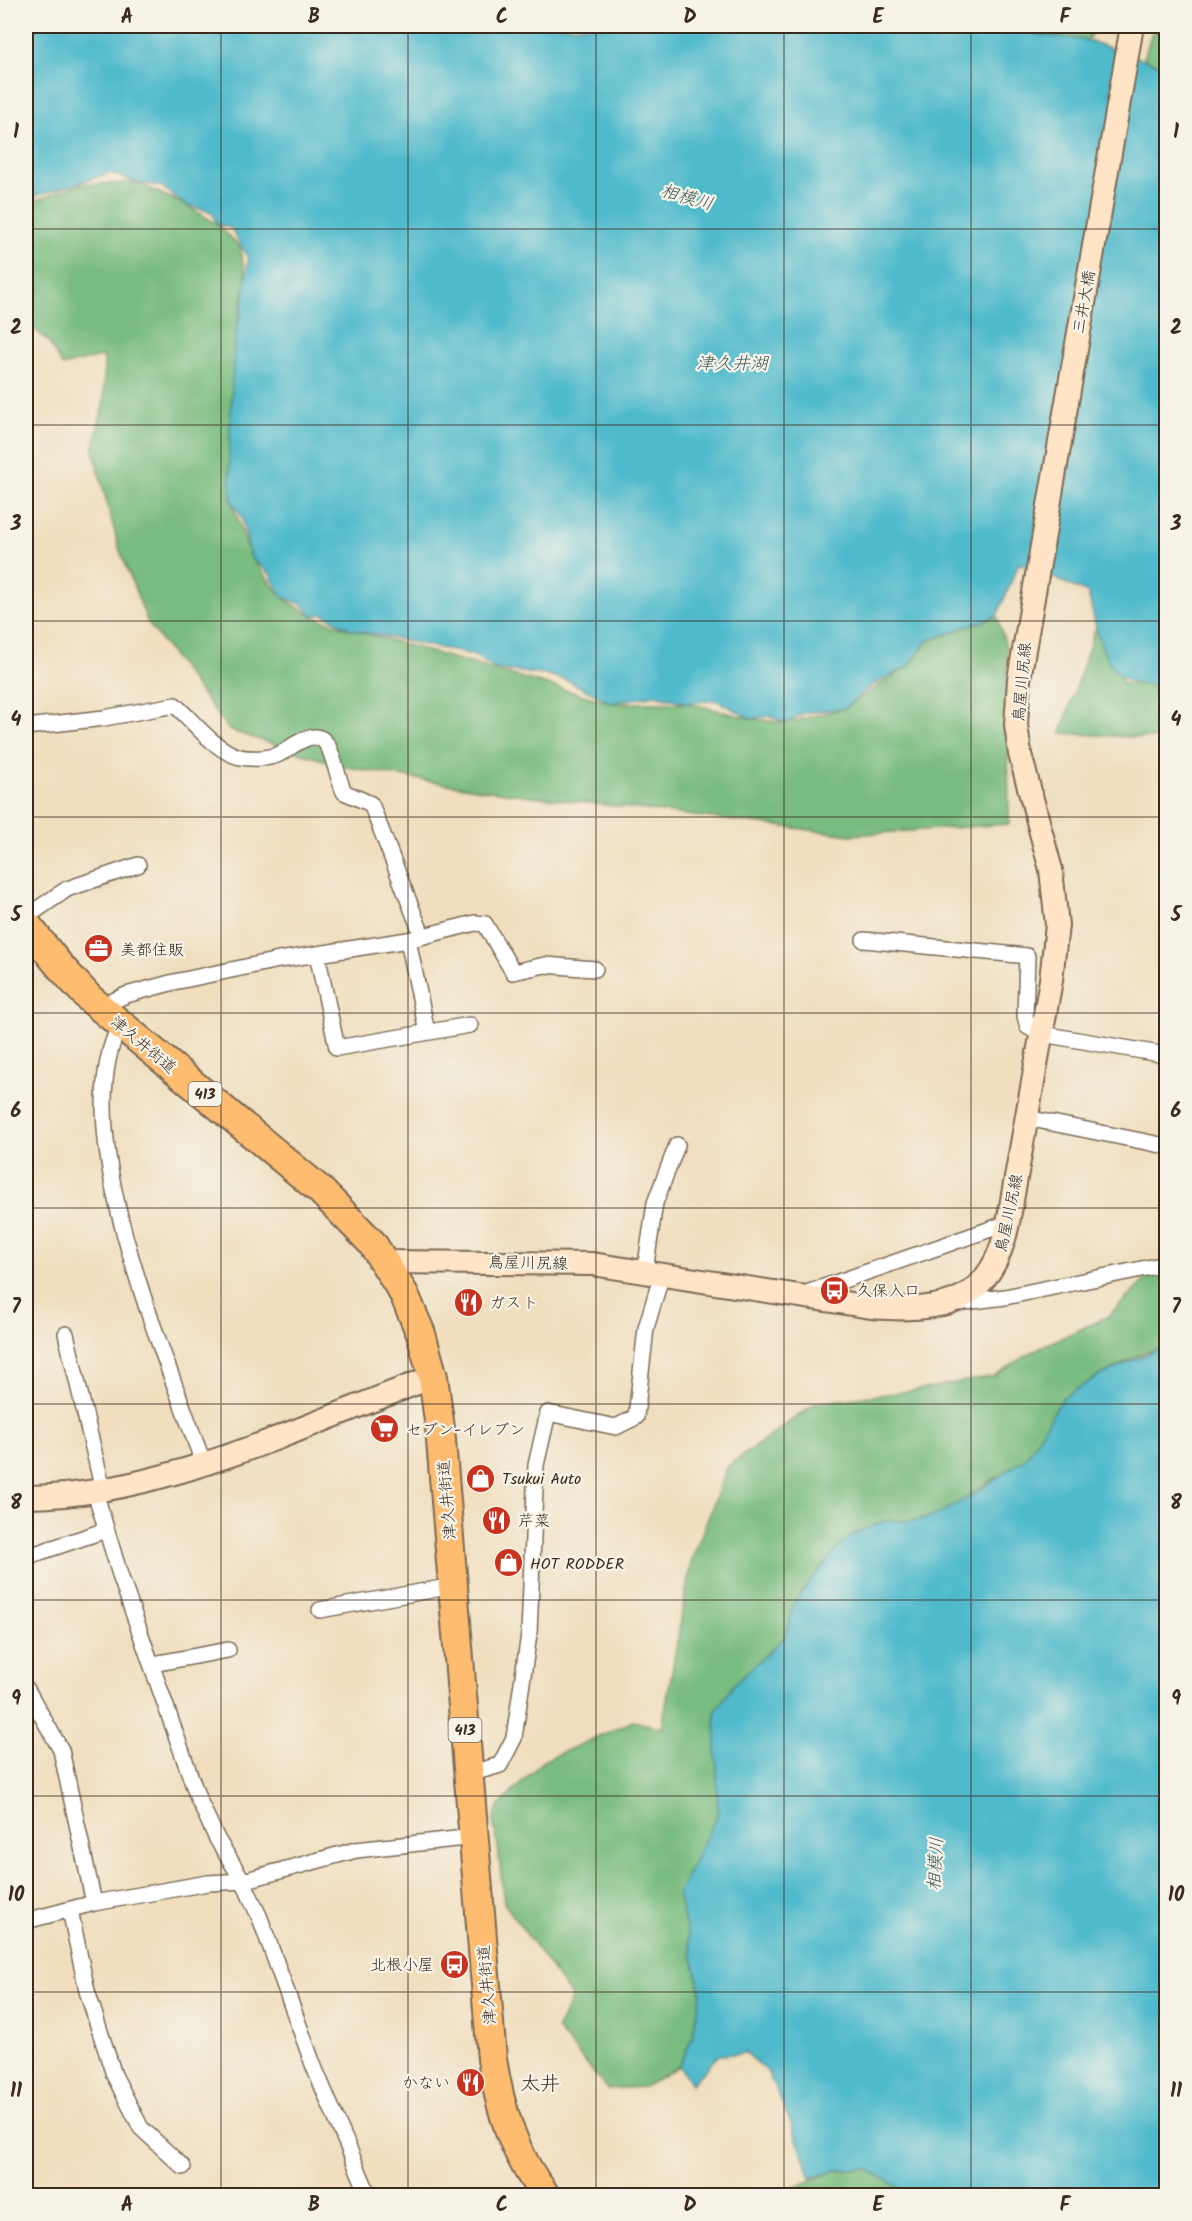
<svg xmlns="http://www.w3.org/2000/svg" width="1192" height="2221" viewBox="0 0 1192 2221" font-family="Kalam,'Klee One',sans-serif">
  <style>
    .forest { fill: #79bc7f; stroke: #5a734e; stroke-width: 1.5 }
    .water { fill: #4fbacc; stroke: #457275; stroke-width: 1.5 }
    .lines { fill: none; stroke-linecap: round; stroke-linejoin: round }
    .street-casing { stroke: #7a6956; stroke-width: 18 }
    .secondary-casing { stroke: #7a6956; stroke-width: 26 }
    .highway-casing { stroke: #7a6956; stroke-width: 32 }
    .street { stroke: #fff; stroke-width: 15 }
    .secondary { stroke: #ffe4c6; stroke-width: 22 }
    .highway { stroke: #febc70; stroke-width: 28 }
    .grid { fill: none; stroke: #3b2a1e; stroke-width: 1.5; stroke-opacity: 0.55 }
    .labels { text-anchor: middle; stroke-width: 4.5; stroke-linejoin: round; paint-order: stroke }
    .shield { fill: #f7f3e8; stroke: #73665b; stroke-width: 1.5 }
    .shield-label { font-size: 15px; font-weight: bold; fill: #3b2a1e }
    .street-label { font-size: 16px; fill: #3b2a1e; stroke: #f7f3e8 }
    .poi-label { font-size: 16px; fill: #3b2a1e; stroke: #f7f3e8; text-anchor: start }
    .water-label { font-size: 18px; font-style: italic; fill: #425c5b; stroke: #f7f3e8 }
    .quarter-label { font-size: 20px; fill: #3b2a1e; stroke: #f7f3e8 }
    .neatline { fill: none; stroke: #3b2a1e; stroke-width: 2 }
    .grid-label { font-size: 20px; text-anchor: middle; font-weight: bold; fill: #3b2a1e }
  </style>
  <rect width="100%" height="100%" fill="#f7f3e8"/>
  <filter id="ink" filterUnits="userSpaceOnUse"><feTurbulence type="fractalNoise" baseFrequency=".0167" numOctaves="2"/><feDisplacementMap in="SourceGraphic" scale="12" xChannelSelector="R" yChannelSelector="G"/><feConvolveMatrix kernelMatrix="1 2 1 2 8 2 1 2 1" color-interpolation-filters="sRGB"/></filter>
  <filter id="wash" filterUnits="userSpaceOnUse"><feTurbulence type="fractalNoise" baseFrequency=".008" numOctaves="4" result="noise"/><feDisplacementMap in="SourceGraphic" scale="24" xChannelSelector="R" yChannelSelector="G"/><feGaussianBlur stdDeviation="1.35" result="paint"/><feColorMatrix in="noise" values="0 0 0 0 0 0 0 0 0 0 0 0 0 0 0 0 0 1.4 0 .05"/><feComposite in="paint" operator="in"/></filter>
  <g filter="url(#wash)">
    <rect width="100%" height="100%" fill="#f0debd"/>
    <path class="forest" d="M1017,26H1098L1087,40L1038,35Z
      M1154,26H1166V67L1143,61Z
      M137,183L186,205L217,224L240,247L246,279L235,337L231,499L251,558L282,597L311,616L350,629L611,703H688L752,719L787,723L845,708L909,666L927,641L997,616L1007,650L1009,824L851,835L482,790L342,766L229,730L148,623L119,548L93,450L104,401V356L62,366L48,341L32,327L26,328V204L81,184Z
      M1096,626L1123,684L1166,682V739L1061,733Z
      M1166,1260V1351L1157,1349L1145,1352L1097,1377L1029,1461L990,1481L936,1520L786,1642L720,1819L703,1999L693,2043L679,2066L644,2087L607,2089L557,2029L572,1997L504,1903L497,1839L493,1822L498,1807L543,1761L633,1721L662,1728L691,1562L728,1466L816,1403L911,1391L994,1376L1039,1348L1107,1317Z
      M866,2168L911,2195L774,2196L836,2170Z"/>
    <path class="water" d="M26,26H1017L1038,35L1087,40L1166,67V682C1105,699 1099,638 1088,593L1019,563L997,616L927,641L909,666L873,685L845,708L804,713L787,723L769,716L752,719L716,700L688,703L655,695L611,703L569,681L548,675L495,669L474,655L350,629L323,614L311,616L302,604L282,597L270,574L251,558L242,518L231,499L229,457L233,361L235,337L244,298L248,258L231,228L217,224L212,212L186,205L161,186L137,183L111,173L26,199Z
      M1157,1349L1166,1351V2195H911L866,2168L836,2170L811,2178L792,2125L767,2071L746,2053L719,2055L691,2084L679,2066L692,2038L701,1994L678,1893L718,1814L715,1712L734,1684L785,1637L794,1602L834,1552L852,1535L884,1521H912L935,1516L971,1496L1027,1457L1063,1397L1097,1377Z"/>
  </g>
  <g filter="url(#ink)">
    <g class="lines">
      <defs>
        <path id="street" d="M26,727L104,718L175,705C193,721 215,751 240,757C250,759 267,759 277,755C290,750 316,722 329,748C335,762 338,778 344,792L371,804L422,935
          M26,917L67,889L138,865
          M408,940L427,1032
          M864,940L1027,956L1025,1016L1028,1027L1042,1034L1166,1055
          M317,954L337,1048L470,1025
          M100,1007L126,995L174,982L279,960L408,940L475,923L485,924L513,972L545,965L595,969
          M120,1025C65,1132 166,1354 203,1463
          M1027,1118L1166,1146
          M645,1271L655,1203L677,1145
          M801,1295L1008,1223
          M957,1303L1005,1297L1166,1264
          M66,1334L103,1490
          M95,1492L121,1578L198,1798L217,1839L243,1881L260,1918L314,2067L369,2196
          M26,1557L106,1530
          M320,1610L453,1586
          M153,1664L228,1650
          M26,1688L61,1750L94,1903
          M469,1774L500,1765L514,1738L529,1634L536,1465L548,1413L616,1427L636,1417L646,1328L662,1274
          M70,1910L87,1991L114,2075L141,2128L183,2167
          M26,1921L94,1903L208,1883L243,1881L356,1850L474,1837"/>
        <path id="secondary" d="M386,1262L592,1264L871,1307C945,1313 992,1303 1008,1223L1051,980L1057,925L1051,870L1020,754L1016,725L1019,679L1132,26
          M26,1497C160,1497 308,1423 433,1377"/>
        <path id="highway" d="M26,924L58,964L89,998L320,1190L372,1243L404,1294L421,1334L433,1377L440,1428L492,2059C500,2110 514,2155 546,2196"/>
      </defs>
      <use href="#street" class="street-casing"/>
      <use href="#secondary" class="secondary-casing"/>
      <use href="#highway" class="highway-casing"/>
      <use href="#street" class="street"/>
      <use href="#secondary" class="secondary"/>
      <use href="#highway" class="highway"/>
    </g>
  </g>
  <path class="grid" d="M221,26V2196M408,26V2196M596,26V2196M784,26V2196M971,26V2196M26,229H1166M26,425H1166M26,621H1166M26,817H1166M26,1013H1166M26,1208H1166M26,1404H1166M26,1600H1166M26,1796H1166M26,1992H1166"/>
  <defs>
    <symbol id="office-disc" viewBox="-11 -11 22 22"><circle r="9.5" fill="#c8321e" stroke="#f7f3e8"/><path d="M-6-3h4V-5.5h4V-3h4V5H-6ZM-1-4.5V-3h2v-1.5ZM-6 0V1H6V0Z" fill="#fff"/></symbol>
    <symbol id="bus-disc" viewBox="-11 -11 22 22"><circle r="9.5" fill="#c8321e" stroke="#f7f3e8"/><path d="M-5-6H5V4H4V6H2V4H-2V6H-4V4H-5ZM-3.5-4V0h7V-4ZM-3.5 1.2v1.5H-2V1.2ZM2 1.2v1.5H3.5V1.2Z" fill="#fff"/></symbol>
    <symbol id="restaurant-disc" viewBox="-11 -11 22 22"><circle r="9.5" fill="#c8321e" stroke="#f7f3e8"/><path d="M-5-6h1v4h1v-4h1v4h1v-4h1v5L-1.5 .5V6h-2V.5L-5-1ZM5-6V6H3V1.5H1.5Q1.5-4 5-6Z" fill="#fff"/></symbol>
    <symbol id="supermarket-disc" viewBox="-11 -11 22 22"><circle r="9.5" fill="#c8321e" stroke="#f7f3e8"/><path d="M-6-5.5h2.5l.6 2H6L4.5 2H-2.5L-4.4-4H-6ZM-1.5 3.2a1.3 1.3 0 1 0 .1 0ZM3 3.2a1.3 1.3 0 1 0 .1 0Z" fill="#fff"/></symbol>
    <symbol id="shop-disc" viewBox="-11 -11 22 22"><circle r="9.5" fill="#c8321e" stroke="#f7f3e8"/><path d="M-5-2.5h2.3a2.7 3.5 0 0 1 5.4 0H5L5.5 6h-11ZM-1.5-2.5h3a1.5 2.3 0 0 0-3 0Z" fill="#fff"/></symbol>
  </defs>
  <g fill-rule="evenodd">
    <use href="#office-disc" x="82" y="932" width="33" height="33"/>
    <use href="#bus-disc" x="818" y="1274" width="33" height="33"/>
    <use href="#restaurant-disc" x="452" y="1286" width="33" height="33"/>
    <use href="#supermarket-disc" x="368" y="1412" width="33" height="33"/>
    <use href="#shop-disc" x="464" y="1462" width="33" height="33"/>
    <use href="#restaurant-disc" x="480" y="1504" width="33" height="33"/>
    <use href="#shop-disc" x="492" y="1546" width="33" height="33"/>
    <use href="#bus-disc" x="438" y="1948" width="33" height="33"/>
    <use href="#restaurant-disc" x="454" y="2066" width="33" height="33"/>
  </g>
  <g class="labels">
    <g class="shield">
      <rect x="188.5" y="1082" width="33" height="24" rx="4.5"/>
      <rect x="448.5" y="1718" width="33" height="24" rx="4.5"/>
    </g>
    <g class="shield-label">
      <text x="205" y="1099">413</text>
      <text x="465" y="1735">413</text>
    </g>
    <g class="street-label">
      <text transform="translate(1083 302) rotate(-80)" y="6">三井大橋</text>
      <text transform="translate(1021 682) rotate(-85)" y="6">鳥屋川尻線</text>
      <text transform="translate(144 1044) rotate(40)" y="6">津久井街道</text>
      <text transform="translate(1008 1213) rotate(-78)" y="6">鳥屋川尻線</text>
      <text transform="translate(528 1262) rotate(1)" y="6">鳥屋川尻線</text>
      <text transform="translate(446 1500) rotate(-95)" y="6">津久井街道</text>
      <text transform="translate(486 1985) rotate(-95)" y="6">津久井街道</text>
    </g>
    <g class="poi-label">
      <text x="120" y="955">美都住販</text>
      <text x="856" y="1296">久保入口</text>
      <text x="489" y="1308">ガスト</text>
      <text x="406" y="1435">セブン-イレブン</text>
      <text x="502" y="1484">Tsukui Auto</text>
      <text x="518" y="1526">芹菜</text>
      <text x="530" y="1569">HOT RODDER</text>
      <text x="434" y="1970" text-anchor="end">北根小屋</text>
      <text x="450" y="2088" text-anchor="end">かない</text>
    </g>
    <g class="water-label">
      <text transform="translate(687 197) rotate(16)" y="6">相模川</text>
      <text x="732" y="369">津久井湖</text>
      <text transform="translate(935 1864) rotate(-87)" y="6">相模川</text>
    </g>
    <g class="quarter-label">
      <text x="540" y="2090">太井</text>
    </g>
  </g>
  <rect width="1192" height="2221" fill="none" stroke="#f7f3e8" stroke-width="66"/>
  <rect x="33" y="33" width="1126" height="2155" class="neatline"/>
  <g class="grid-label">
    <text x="127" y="23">A</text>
    <text x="314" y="23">B</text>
    <text x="502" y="23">C</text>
    <text x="690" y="23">D</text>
    <text x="878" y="23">E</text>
    <text x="1065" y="23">F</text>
    <text x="16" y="138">1</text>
    <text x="1176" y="138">1</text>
    <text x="16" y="334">2</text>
    <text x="1176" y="334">2</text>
    <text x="16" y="530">3</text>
    <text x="1176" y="530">3</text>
    <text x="16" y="726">4</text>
    <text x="1176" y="726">4</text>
    <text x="16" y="921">5</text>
    <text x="1176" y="921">5</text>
    <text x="16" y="1117">6</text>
    <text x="1176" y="1117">6</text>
    <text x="16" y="1313">7</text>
    <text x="1176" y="1313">7</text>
    <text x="16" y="1509">8</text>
    <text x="1176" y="1509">8</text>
    <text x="16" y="1705">9</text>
    <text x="1176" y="1705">9</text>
    <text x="16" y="1901">10</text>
    <text x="1176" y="1901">10</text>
    <text x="16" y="2097">11</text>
    <text x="1176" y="2097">11</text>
    <text x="127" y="2211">A</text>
    <text x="314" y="2211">B</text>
    <text x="502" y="2211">C</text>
    <text x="690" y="2211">D</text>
    <text x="878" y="2211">E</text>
    <text x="1065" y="2211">F</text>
  </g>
</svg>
